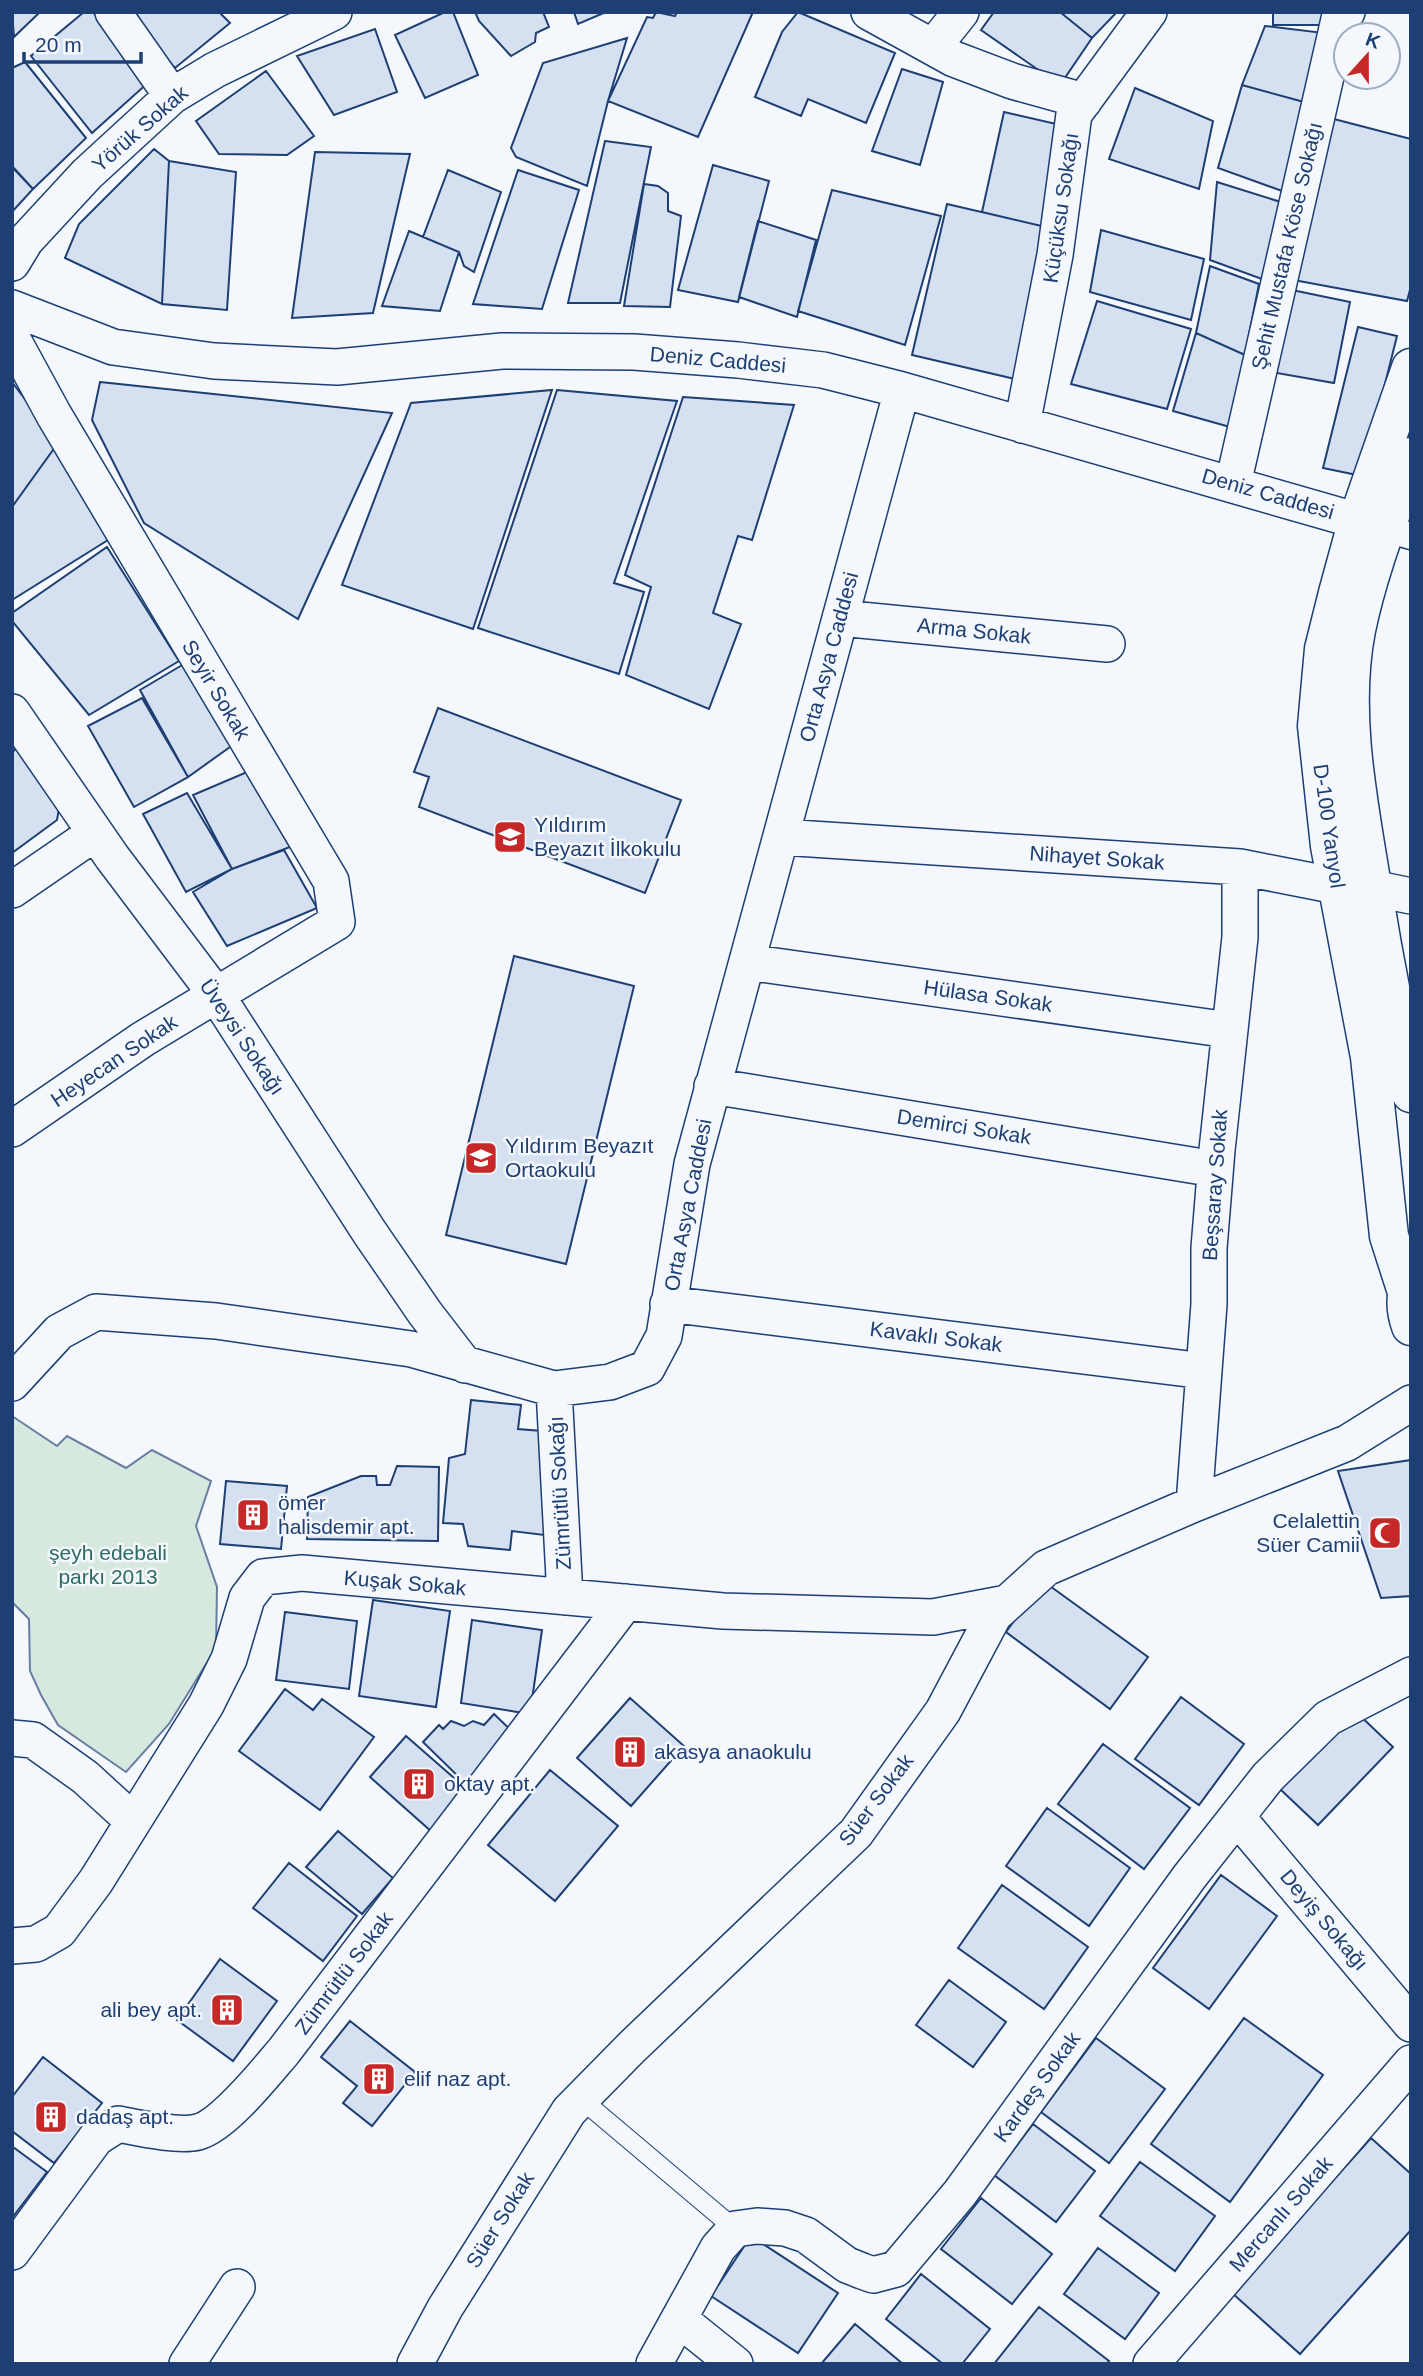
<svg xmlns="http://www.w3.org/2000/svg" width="1423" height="2376" viewBox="0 0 1423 2376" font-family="Helvetica,sans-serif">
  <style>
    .green { fill: #d7e8df; stroke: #687fa3; stroke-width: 2 }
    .building { fill: #d5e0f0; stroke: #1d3f73; stroke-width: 2 }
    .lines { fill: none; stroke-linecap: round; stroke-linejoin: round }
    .service-casing { stroke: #1d3f73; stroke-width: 20 }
    .pedestrian-casing { stroke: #1d3f73; stroke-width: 29 }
    .minor-casing { stroke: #1d3f73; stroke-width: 38 }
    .primary-casing { stroke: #1d3f73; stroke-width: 41 }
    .service { stroke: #f4f7fb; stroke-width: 18 }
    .pedestrian { stroke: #f4f7fb; stroke-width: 26 }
    .minor { stroke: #f4f7fb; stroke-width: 35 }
    .primary { stroke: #f4f7fb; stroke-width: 38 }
    .labels { text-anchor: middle; stroke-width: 5; stroke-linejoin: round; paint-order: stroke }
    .street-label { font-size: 21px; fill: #1d3f73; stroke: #f4f7fb }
    .poi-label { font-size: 21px; fill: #1d3f73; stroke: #f4f7fb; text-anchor: start }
    .park-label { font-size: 21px; fill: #2c6c60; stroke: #f4f7fb }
  </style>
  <rect width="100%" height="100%" fill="#f4f7fb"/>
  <path class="green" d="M12,1416L57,1446L67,1436L126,1468L152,1450L211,1481L196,1526L217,1587L216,1648L169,1724L126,1772L58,1725L41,1695L30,1671L29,1619L12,1602Z"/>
  <path class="building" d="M12,12H40L14,37Z
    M84,12H93L150,81L92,133L31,56Z
    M121,12H219L230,23L175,68Z
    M445,12H453L478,75L425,98L395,35Z
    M475,12H543L549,27L536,33L535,42L511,56L479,21Z
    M574,12H606L578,24Z
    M656,12L675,16L677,12H753L698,137L608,101L647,17L653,18Z
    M798,12L895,53L866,123L808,99L801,116L755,97L782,32Z
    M994,12H1060L1092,38L1060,85L981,30Z
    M1060,12H1117L1092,38Z
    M1273,12H1330V25H1273Z
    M1265,26L1324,33L1304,102L1242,85Z
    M375,29L397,92L334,115L297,56Z
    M627,38L608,101L587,186L516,157L511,148L543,63Z
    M25,62L86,138L33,189L12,166V68Z
    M902,69L943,82L920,165L872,151Z
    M266,71L314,136L287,155L219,154L196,121Z
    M1242,85L1304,102L1282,191L1218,168Z
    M1135,88L1213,121L1199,189L1109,159Z
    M1004,112L1065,126L1050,228L982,212Z
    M1330,118L1411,139V286L1407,301L1288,279Z
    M605,141L651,147L620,303H568Z
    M154,149L169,161L162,304L65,258L79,224Z
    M315,152L410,154L373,313L292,318Z
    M169,161L236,172L227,310L162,304Z
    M713,165L769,181L738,302L678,290Z
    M12,167L33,189L12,212Z
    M448,170L501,192L474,272L464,266L459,252L423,237Z
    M518,170L579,190L542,309L473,304Z
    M1217,182L1287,204L1270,282L1210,260Z
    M644,184L658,186L668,193V211L681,216L670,307L624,306Z
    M832,190L941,216L905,345L798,311Z
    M947,204L1050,228L1015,379L912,355Z
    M758,221L816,240L797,317L739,297Z
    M1101,230L1204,259L1191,320L1090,292Z
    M409,231L459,252L440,311L382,306Z
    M1210,266L1259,284L1245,355L1196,333Z
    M1292,290L1350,302L1334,383L1271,372Z
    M1097,301L1191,329L1167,409L1071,384Z
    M1358,327L1397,336L1362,476L1323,468Z
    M1196,333L1245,355L1230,427L1173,411Z
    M12,382L58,443L12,507Z
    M100,382L392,413L298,619L144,523L92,420Z
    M552,390L473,629L342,585L411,403Z
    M557,390L677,401L614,583L644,592L619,674L478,628Z
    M683,397L794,405L752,540L738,536L713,613L741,624L709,709L626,675L651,587L625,575Z
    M58,443L116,535L12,600V507Z
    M107,547L179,661L89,715L12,621V613Z
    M189,661L237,742L188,777L140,690Z
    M142,698L188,777L134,807L88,726Z
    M438,708L681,800L645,893L419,807L429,777L414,772Z
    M21,746L61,798L57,820L12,853V752Z
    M247,772L290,847L232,869L193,795Z
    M187,793L232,869L186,892L143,814Z
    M284,850L317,908L227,946L193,892L232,869Z
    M514,956L634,986L566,1264L446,1235Z
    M471,1400L521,1405L518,1429L555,1432L544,1535L512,1531L510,1550L468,1546L463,1524L443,1523L449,1458L465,1454Z
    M1411,1460V1596L1381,1598L1338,1471Z
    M397,1466L439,1467L438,1541L307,1539L308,1497L361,1476H376L377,1485H390Z
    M226,1481L287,1486L281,1549L220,1544Z
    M1043,1581L1148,1657L1110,1709L1006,1632Z
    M373,1600L450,1611L436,1707L359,1696Z
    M285,1612L357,1621L349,1689L276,1680Z
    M472,1620L542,1630L530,1714L461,1703Z
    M285,1689L313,1710L322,1699L374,1737L320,1810L239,1751Z
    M1181,1697L1244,1744L1199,1805L1135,1759Z
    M630,1698L684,1746L631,1806L577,1758Z
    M1355,1711L1393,1747L1318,1825L1280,1789Z
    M494,1714L517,1736L468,1786L423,1742L439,1725L443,1729L451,1721L464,1726L473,1721L484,1725Z
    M406,1736L469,1791L432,1832L370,1777Z
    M1103,1744L1190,1808L1144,1869L1058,1804Z
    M550,1770L618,1826L555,1901L488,1845Z
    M1047,1808L1130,1868L1089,1926L1006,1866Z
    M338,1831L393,1878L362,1914L306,1867Z
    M289,1863L357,1916L323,1961L253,1908Z
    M1221,1875L1277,1916L1209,2009L1153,1968Z
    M1002,1885L1088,1947L1044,2009L958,1948Z
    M220,1959L277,2001L233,2061L177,2020Z
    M949,1980L1006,2022L973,2067L916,2025Z
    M1244,2018L1323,2075L1230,2202L1151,2144Z
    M350,2021L415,2072L372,2126L343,2103L357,2086L321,2057Z
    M1096,2038L1165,2089L1109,2163L1041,2112Z
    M43,2057L102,2103L54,2163L12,2131V2097Z
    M1033,2124L1095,2171L1056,2222L994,2175Z
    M1371,2138L1411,2174V2230L1300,2354L1232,2293Z
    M13,2147L47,2172L12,2218V2148Z
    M1140,2162L1215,2216L1175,2271L1100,2216Z
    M981,2198L1052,2254L1012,2304L941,2249Z
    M751,2236L838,2293L798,2353L711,2296Z
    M1098,2248L1159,2293L1125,2339L1064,2294Z
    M921,2274L990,2329L962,2364H943L886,2319Z
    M1039,2307L1109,2361L1107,2364H994Z
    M855,2324L903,2364H821Z"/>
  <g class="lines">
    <defs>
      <path id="service" d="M581,2099L735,2229"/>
      <path id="pedestrian" d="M1386,529L1411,536"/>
      <path id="minor" d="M113,12L172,96
        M869,12L954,59L1012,81L1084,101
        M933,47L961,12
        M12,263L26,240L87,174L172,96L215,70L334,12
        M12,308L113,347L214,361L337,367L502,351L634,352L738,360L823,370L902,390L1386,529
        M12,338L54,415L331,881L337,922L143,1039L12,1129
        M1022,425L1055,255L1074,114L1149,12
        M1233,484L1340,15L1347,12
        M840,618L1107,644
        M12,712L112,857L217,996L370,1233L425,1313L465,1365
        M781,837L1240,867L1337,886L1372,888L1411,896
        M12,890L95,833
        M747,962L1229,1030
        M712,1086L1215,1169
        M668,1304L1204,1371
        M12,1383L59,1332L96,1312L216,1321L411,1349L554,1389L610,1382L647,1368L664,1336L692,1164L902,390
        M554,1389L565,1597
        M1194,1504L1209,1304V1248L1217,1150L1240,937V867
        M12,1738L33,1740L85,1777L132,1820
        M1237,1817L1411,2024
        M12,1946L36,1944L59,1931L96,1881L206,1705L229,1659L247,1598L263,1577L302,1573L723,1611L933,1617L1007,1603
        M12,2252L96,2138L118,2124C139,2128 178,2137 198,2132C224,2125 266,2072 284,2051L626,1602
        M679,2319L735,2364
        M187,2364L237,2287
        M415,2364L445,2308L569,2111L632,2047L856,1833L943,1711L994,1615L1046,1568L1194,1504L1347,1443L1411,1403
        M654,2364L718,2248L735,2229L757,2226L785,2228L806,2235L847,2265L862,2271L873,2275L896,2269L960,2193L1190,1876L1268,1777L1328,1718L1411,1675
        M1151,2364L1411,2063"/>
      <path id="primary" d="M1411,457C1391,514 1368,571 1356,630C1341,708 1356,790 1369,868C1381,943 1395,1018 1411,1093
        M1411,1280C1405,1295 1405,1310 1411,1326
        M1407,1292L1389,1236L1370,1057L1330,846L1317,726L1324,649L1338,593L1358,520L1411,368"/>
    </defs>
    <use href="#service" class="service-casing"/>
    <use href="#pedestrian" class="pedestrian-casing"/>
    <use href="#minor" class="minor-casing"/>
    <use href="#primary" class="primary-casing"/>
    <use href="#service" class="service"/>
    <use href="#pedestrian" class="pedestrian"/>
    <use href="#minor" class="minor"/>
    <use href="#primary" class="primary"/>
  </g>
  <defs>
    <symbol id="school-square" viewBox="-11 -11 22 22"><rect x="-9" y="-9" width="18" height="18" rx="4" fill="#c62828" stroke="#f4f7fb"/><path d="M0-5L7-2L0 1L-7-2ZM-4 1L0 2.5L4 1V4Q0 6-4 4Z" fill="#fff"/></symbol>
    <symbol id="building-square" viewBox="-11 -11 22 22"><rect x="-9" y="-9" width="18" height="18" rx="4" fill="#c62828" stroke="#f4f7fb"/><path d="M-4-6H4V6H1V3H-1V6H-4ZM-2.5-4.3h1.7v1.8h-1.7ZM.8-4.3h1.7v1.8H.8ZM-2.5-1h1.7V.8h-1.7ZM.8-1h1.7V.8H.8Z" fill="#fff"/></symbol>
    <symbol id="mosque-square" viewBox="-11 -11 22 22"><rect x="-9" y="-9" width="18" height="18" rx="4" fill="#c62828" stroke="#f4f7fb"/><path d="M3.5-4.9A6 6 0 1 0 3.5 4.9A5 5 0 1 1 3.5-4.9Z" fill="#fff"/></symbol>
  </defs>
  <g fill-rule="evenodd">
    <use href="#school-square" x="491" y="818" width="38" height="38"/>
    <use href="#school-square" x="462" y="1139" width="38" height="38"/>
    <use href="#building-square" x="234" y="1496" width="38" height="38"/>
    <use href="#mosque-square" x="1366" y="1514" width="38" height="38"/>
    <use href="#building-square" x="611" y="1733" width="38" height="38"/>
    <use href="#building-square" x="400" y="1765" width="38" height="38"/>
    <use href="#building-square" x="208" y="1991" width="38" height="38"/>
    <use href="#building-square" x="360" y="2060" width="38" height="38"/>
    <use href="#building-square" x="32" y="2098" width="38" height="38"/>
  </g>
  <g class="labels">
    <g class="street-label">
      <text transform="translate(140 129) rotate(-41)" y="7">Yörük Sokak</text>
      <text transform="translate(1061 208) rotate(-82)" y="7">Küçüksu Sokağı</text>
      <text transform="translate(1287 246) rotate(-77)" y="7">Şehit Mustafa Köse Sokağı</text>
      <text transform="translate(718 360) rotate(5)" y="7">Deniz Caddesi</text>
      <text transform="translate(1268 494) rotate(16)" y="7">Deniz Caddesi</text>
      <text transform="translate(974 631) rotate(6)" y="7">Arma Sokak</text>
      <text transform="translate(829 657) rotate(-75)" y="7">Orta Asya Caddesi</text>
      <text transform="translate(216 690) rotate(59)" y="7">Seyir Sokak</text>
      <text transform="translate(1329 826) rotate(82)" y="7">D-100 Yanyol</text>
      <text transform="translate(1097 858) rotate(4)" y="7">Nihayet Sokak</text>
      <text transform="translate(988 996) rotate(8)" y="7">Hülasa Sokak</text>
      <text transform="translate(242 1037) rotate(56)" y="7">Üveysi Sokağı</text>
      <text transform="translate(114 1061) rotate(-34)" y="7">Heyecan Sokak</text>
      <text transform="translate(964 1127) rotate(9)" y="7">Demirci Sokak</text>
      <text transform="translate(1215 1185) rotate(-86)" y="7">Beşsaray Sokak</text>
      <text transform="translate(688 1205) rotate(-79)" y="7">Orta Asya Caddesi</text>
      <text transform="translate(936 1337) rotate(7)" y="7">Kavaklı Sokak</text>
      <text transform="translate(560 1493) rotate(-93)" y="7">Zümrütlü Sokağı</text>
      <text transform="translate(405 1583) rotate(5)" y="7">Kuşak Sokak</text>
      <text transform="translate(876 1800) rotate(-53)" y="7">Süer Sokak</text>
      <text transform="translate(1324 1920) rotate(50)" y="7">Deyiş Sokağı</text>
      <text transform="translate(344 1973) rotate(-53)" y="7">Zümrütlü Sokak</text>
      <text transform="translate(1037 2087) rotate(-54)" y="7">Kardeş Sokak</text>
      <text transform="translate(1281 2214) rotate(-49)" y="7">Mercanlı Sokak</text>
      <text transform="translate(500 2220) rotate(-58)" y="7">Süer Sokak</text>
    </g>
    <g class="poi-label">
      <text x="534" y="832">Yıldırım<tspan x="534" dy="24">Beyazıt İlkokulu</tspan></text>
      <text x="505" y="1153">Yıldırım Beyazıt<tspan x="505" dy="24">Ortaokulu</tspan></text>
      <text x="278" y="1510">ömer<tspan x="278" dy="24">halisdemir apt.</tspan></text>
      <text x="1360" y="1528" text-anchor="end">Celalettin<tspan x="1360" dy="24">Süer Camii</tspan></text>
      <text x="654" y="1759">akasya anaokulu</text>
      <text x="444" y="1791">oktay apt.</text>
      <text x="202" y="2017" text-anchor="end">ali bey apt.</text>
      <text x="404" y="2086">elif naz apt.</text>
      <text x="76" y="2124">dadaş apt.</text>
    </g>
    <g class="park-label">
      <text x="108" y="1560">şeyh edebali<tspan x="108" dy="24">parkı 2013</tspan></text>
    </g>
  </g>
  <rect width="1423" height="2376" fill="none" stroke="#1d3f73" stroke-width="28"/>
  <g transform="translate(1367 56) rotate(21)"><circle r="33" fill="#f4f7fb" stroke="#9eadc5" stroke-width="2"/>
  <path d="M0-5L12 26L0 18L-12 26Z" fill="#c62828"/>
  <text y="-10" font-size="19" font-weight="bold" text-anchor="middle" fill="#1d3f73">K</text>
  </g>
  <path d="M24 52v10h117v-10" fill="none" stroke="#1d3f73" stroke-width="3.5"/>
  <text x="35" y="52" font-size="21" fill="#1d3f73" stroke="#f4f7fb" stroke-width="5" paint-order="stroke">20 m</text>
</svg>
